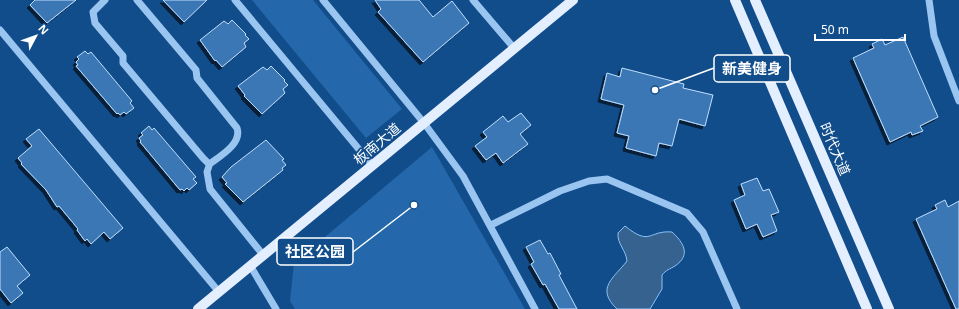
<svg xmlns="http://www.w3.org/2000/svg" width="959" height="309" viewBox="0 0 959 309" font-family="'Noto Sans','Noto Sans SC',sans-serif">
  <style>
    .green { fill: #2467ab }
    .water { fill: #366290; stroke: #8bc1f4 }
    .building { fill: #3b77b5; stroke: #c0defc; filter: url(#shadow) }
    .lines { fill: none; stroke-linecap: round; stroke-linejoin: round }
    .minor { stroke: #9ac5f1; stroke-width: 7 }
    .major { stroke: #e3efff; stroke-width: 10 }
    .labels { text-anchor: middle; stroke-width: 3.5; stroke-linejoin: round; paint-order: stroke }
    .street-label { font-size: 14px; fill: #fff; stroke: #124d8b }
    .leader { fill: none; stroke: #fff; stroke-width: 1.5 }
    .callout-dot { fill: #fff; stroke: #124d8b; stroke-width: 1.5 }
    .callout { fill: #124d8b; stroke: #fff; stroke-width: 1.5 }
    .callout-label { font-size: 15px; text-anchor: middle; font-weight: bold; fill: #fff }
  </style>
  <defs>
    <filter id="shadow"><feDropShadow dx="-3" dy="3" stdDeviation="0" flood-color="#0009"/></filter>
  </defs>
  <rect width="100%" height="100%" fill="#124d8b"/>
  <path class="green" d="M252,0H313L402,109L366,138Z
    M432,147L525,309H295L290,301L294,263Z"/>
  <path class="water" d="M625,226C651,247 648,230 672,232C684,243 691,255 675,266C670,269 666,270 662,275V289L650,309H617C595,288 614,278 627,261C626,250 617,244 618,233Z"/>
  <path class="building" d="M35,0H76L47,23L30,5Z
    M163,0H207L184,22Z
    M375,0H419L433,17L452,1L469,23L423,62L378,12L381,9Z
    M232,20L246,34L245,35L249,39L244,43L246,47L222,67L216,60L215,61L200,40L224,21L228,24Z
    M903,37L938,117L920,126L923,131L912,135L911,132L890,142L853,58L874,48L872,44L882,39L885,45Z
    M85,51L88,54L91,52L132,101L130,103L134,108L126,114L124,112L120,115L118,113L117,114L76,66L78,65L76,62L79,59L77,57Z
    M271,66L285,80L284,81L288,85L283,89L285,93L262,114L244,96L245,95L238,86L263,67L267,70Z
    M622,68L684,84L683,88L713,95L705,126L679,119L672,146L659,143L656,156L626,148L629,136L617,133L624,105L601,99L607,73L620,77Z
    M521,113L531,125L520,134L528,144L503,163L496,153L486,160L475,146L487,137L483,132L503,116L508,122Z
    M149,126L152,130L154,128L196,177L193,179L197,183L189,190L187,188L184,191L182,189L180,190L140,142L141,141L139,138L143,135L141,133Z
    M39,129L123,228L110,239L104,232L91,244L87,239L85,241L77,230L78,229L74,224L59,206L57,207L46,190L21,164L22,163L18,158L32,146L26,139Z
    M266,140L284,159L282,160L286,165L282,168L283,170L243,202L225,184L227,183L222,177L231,167Z
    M757,178L763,191L769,189L779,212L771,215L777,231L763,237L757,224L746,229L734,200L745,195L741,184Z
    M945,200L948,207L959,201V309H956L916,219L937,209L935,205Z
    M540,240L548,254L550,253L561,274L559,275L577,309H559L545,284L543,285L531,264L534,262L526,247Z
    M7,247L30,275L17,286L23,293L11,303L0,289V252Z"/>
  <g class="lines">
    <path class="minor" d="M105,0L93,12L95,23L123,56V63L203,158L208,163H211C222,155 242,143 237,128L197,78L196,70L137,0
      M235,0L372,165
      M323,0L424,123L463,176L535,309
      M473,0L514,48
      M929,0L934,36L959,101
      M0,30L219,292
      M210,163L207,172L210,189L264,256
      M491,225L560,191L589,181L607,179L687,213L703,232L737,309
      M251,267L276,309"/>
    <path class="major" d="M735,0L867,309
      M755,0L889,309
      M198,309L573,0"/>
  </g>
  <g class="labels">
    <g class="street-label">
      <text transform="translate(377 144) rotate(-40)" y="5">板南大道</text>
      <text transform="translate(835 149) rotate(67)" y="5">时代大道</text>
    </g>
  </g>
  <path class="leader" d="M655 90L714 68M414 205L353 252"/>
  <g class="callout-dot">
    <circle cx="655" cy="90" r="4"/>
    <circle cx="414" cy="205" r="4"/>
  </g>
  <g class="callout">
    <rect x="714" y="55" width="76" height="27" rx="4"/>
    <rect x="277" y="238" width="76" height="27" rx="4"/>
  </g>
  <g class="callout-label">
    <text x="752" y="74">新美健身</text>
    <text x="315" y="257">社区公园</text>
  </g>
  <g transform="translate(36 36) rotate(49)" stroke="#124d8b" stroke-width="3" paint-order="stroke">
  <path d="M0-3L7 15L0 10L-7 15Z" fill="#ffffff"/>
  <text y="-6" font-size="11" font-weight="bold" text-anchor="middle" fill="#ffffff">N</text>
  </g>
  <path d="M815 34v6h90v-6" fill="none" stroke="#ffffff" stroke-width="2"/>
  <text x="821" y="34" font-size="12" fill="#ffffff" stroke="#124d8b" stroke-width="3" paint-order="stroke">50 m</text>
</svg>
